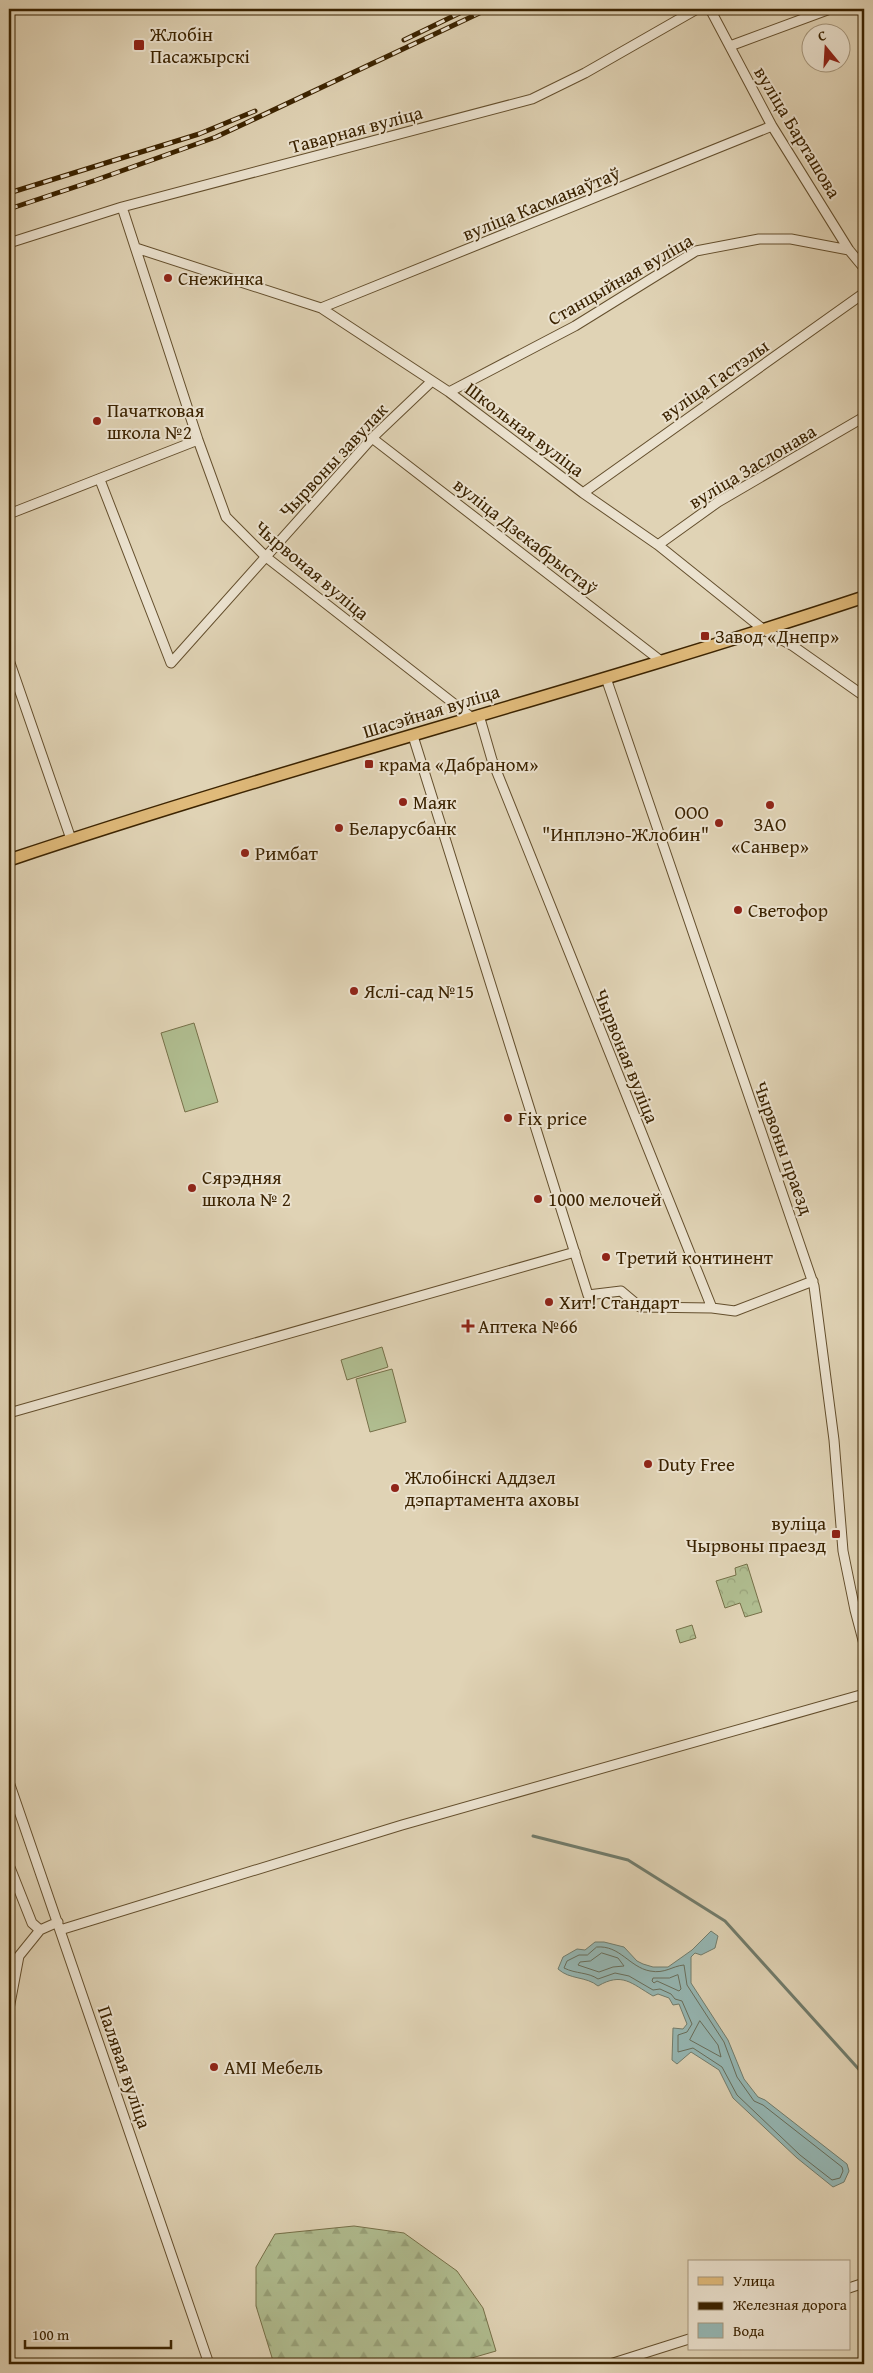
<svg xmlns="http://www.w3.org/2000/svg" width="873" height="2373" viewBox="0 0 873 2373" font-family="'Gentium Book Plus',serif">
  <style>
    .forest { fill: url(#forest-firs); stroke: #767048 }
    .park { fill: url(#park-crowns); stroke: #767048 }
    .pitch { fill: #b0bd90; stroke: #767048 }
    .water { fill: #95b7b4; stroke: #717c6c }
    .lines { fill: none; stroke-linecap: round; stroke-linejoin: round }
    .shore { stroke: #686d5a; stroke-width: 1 }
    .stream { stroke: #717c6c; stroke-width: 3 }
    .minor-casing { stroke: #644f2d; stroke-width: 11 }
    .major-casing { stroke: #3b2300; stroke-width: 14 }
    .minor { stroke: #ebe2cf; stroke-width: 9 }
    .major { stroke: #e0ba7a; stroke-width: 11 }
    .rail-casing { stroke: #3b2300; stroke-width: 5 }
    .rail { stroke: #ebe2cf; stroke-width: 3; stroke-dasharray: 9; stroke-linecap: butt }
    .poi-dot { fill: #8f2418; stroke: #ebe2cf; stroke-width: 2 }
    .labels { text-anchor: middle; stroke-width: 4; stroke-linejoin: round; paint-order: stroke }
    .poi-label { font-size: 19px; fill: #3b2300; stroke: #ebe2cf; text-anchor: start }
    .street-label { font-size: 19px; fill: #3b2300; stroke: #ebe2cf }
  </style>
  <defs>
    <pattern id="forest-firs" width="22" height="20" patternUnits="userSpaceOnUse" patternTransform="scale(1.25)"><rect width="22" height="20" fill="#b0bd90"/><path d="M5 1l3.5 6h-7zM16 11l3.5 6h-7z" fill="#98a27a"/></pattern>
    <pattern id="park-crowns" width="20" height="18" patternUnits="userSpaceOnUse" patternTransform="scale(1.25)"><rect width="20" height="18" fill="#b0bd90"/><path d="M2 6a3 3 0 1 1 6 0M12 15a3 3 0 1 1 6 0" fill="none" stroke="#98a27a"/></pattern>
  </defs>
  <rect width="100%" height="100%" fill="#e0d3b5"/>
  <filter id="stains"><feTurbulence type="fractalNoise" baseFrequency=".004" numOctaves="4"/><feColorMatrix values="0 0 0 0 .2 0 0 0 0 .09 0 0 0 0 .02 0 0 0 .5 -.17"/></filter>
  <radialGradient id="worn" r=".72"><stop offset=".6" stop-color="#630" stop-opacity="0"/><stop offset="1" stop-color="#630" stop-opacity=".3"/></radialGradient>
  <path class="forest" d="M354,2226L404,2233L457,2271L483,2308L496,2351L451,2364H274L256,2306V2267L275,2234Z"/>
  <path class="park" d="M747,1564L762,1612L745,1617L740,1603L725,1608L716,1581L736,1575L735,1568Z
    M692,1625L696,1638L680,1643L676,1630Z"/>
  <path class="pitch" d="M194,1023L218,1102L185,1112L161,1033Z
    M382,1347L388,1367L347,1380L341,1360Z
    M392,1369L406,1422L370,1432L356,1379Z"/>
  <path class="water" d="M711,1931L718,1936L715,1948L701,1955L695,1953L691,1957V1983L728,2040L744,2079L758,2097L765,2100L847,2164L849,2171L844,2182L833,2187L797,2158L733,2098L719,2070L691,2052L677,2064L672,2060L673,2028L683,2029L687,2024L679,2004L673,2005L669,1998L658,1994L653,1996C631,1983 622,1972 598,1986C586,1976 570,1980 558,1969L563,1957L577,1949L585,1950L595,1942H604L624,1947L637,1961L643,1964L653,1967H668L692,1950Z"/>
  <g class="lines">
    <path class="shore" d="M597,1947C620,1945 629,1967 650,1971C665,1974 672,1966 684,1965L687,1985L724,2042L737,2077L754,2101L763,2105L842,2167L843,2171L840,2178L832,2180L800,2155L737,2095L722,2067L693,2048L678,2052V2035L687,2032L692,2024L682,2001L675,1999L671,1994L660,1989L653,1990L629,1976L615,1973L598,1979C588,1972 576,1974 564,1968L567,1961L579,1955H587Z
      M602,1953L618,1958L624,1966L613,1967L599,1972L578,1965L580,1962L590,1961Z
      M678,1975L681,1989L679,1991L657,1981L654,1983L652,1981L653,1978H669Z
      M700,2021L718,2045L721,2057L690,2040Z"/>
    <path class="stream" d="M533,1836L628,1860L725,1921L864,2075"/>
    <defs>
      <path id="minor" d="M710,9L772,126L849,250L864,268
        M730,46L830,9
        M122,207L198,440L226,517L266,557L471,717
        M9,243L122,207L532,99L585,73L697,9
        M136,248L321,308L449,392L583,493L658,545L764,630L793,646L864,696
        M321,308L772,126
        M449,392L575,326L696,251L759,239H791L849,250
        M372,438L661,661
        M100,480L171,663L372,438L432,381
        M583,493L864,293
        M9,514L198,440
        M658,545L718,502L864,417
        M9,660L71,839
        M606,678L814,1286L834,1440L843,1551L855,1610L864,1644
        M479,715L492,760L712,1308L735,1311L813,1281
        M413,736L588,1295L621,1291L640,1307L712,1308
        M9,1413L575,1252
        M9,1782L209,2364
        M9,1865L32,1923L40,1930
        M60,1930L402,1825L864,1694
        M9,2009L19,1956L40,1930L58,1922
        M849,2288L864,2283
        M610,2364L689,2339"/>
      <path id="major" d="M9,860C292,765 581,691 864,597"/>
    </defs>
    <use href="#minor" class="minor-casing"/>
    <use href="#major" class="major-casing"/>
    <use href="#minor" class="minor"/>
    <use href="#major" class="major"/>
    <defs>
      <path id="rail" d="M404,40L468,9
        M9,193L199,134L255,111
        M9,209L96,180L216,137L488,9"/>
    </defs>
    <use href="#rail" class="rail-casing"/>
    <use href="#rail" class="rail"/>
  </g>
  <g class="poi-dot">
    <rect x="133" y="39" width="12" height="12" rx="2.5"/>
    <circle cx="168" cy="278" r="5"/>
    <circle cx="97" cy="421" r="5"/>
    <rect x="700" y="631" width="10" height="10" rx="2.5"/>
    <rect x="364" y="759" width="10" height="10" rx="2.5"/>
    <circle cx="403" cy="802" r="5"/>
    <circle cx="770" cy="805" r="5"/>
    <circle cx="719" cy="823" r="5"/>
    <circle cx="339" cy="828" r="5"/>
    <circle cx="245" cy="853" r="5"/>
    <circle cx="738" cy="910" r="5"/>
    <circle cx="354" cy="991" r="5"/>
    <circle cx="508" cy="1118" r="5"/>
    <circle cx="192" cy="1188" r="5"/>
    <circle cx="538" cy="1199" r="5"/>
    <circle cx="606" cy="1257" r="5"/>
    <circle cx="549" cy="1302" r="5"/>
    <path d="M465.5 1318.5h5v5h5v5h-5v5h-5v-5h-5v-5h5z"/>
    <circle cx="648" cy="1464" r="5"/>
    <circle cx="395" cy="1488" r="5"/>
    <rect x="831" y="1529" width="10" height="10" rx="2.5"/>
    <circle cx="214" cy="2067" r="5"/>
  </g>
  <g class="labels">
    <g class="poi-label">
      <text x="150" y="41">Жлобін<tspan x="150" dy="22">Пасажырскі</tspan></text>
      <text x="178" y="285">Снежинка</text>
      <text x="107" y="417">Пачатковая<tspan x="107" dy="22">школа №2</tspan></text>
      <text x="715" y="643">Завод «Днепр»</text>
      <text x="379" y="771">крама «Дабраном»</text>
      <text x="413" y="809">Маяк</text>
      <text x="709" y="819" text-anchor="end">ООО<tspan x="709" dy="22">"Инплэно-Жлобин"</tspan></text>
      <text x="770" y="831" text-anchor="middle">ЗАО<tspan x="770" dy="22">«Санвер»</tspan></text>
      <text x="349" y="835">Беларусбанк</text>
      <text x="255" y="860">Римбат</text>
      <text x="748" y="917">Светофор</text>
      <text x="364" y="998">Яслі-сад №15</text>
      <text x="518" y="1125">Fix price</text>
      <text x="202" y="1184">Сярэдняя<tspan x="202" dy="22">школа № 2</tspan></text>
      <text x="548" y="1206">1000 мелочей</text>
      <text x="616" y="1264">Третий континент</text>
      <text x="559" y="1309">Хит! Стандарт</text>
      <text x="478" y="1333">Аптека №66</text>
      <text x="658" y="1471">Duty Free</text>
      <text x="405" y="1484">Жлобінскі Аддзел<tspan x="405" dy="22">дэпартамента аховы</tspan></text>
      <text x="826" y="1530" text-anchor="end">вуліца<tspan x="826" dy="22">Чырвоны праезд</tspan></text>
      <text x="224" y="2074">AMI Мебель</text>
    </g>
    <g class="street-label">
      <text transform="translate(356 129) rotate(-15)" y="7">Таварная вуліца</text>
      <text transform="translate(798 132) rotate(59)" y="7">вуліца Барташова</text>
      <text transform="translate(541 203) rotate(-22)" y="7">вуліца Касманаўтаў</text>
      <text transform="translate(620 279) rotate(-30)" y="7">Станцыйная вуліца</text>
      <text transform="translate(714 380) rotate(-35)" y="7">вуліца Гастэлы</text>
      <text transform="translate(525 429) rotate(37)" y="7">Школьная вуліца</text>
      <text transform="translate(333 460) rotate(-47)" y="7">Чырвоны завулак</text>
      <text transform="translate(752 466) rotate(-31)" y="7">вуліца Заслонава</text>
      <text transform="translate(526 536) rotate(38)" y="7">вуліца Дзекабрыстаў</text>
      <text transform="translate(312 570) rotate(40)" y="7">Чырвоная вуліца</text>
      <text transform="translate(431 711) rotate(-17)" y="7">Шасэйная вуліца</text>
      <text transform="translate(627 1056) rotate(68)" y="7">Чырвоная вуліца</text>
      <text transform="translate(784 1148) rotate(70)" y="7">Чырвоны праезд</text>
      <text transform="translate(125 2067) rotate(71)" y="7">Палявая вуліца</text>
    </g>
  </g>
  <rect width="873" height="2373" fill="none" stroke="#e0d3b5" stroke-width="30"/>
  <rect x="10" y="10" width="853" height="2353" fill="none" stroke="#3b2300" stroke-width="2.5"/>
  <rect x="15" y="15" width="843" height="2343" fill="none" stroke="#3b2300"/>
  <rect x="688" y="2260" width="162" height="90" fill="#ebe2cf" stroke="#a5967c"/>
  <rect x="698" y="2277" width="25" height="8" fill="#e0ba7a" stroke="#a5967c"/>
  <text x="733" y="2286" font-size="15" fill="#3b2300">Улица</text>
  <rect x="698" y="2302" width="25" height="8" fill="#3b2300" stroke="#a5967c"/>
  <text x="733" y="2310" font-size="15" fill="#3b2300">Железная дорога</text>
  <rect x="698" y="2323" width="25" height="15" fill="#95b7b4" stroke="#a5967c"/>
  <text x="733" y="2336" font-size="15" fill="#3b2300">Вода</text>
  <g transform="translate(826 48) rotate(342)"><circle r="24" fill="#ebe2cf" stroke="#a5967c"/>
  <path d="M0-4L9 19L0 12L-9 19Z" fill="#8f2418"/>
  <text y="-8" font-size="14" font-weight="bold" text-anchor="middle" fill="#3b2300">С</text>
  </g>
  <path d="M25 2340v8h146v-8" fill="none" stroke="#3b2300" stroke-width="2.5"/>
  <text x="32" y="2340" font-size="15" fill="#3b2300" stroke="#ebe2cf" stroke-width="4" paint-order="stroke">100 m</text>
  <rect width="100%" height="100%" filter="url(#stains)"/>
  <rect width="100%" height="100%" fill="url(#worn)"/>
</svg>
